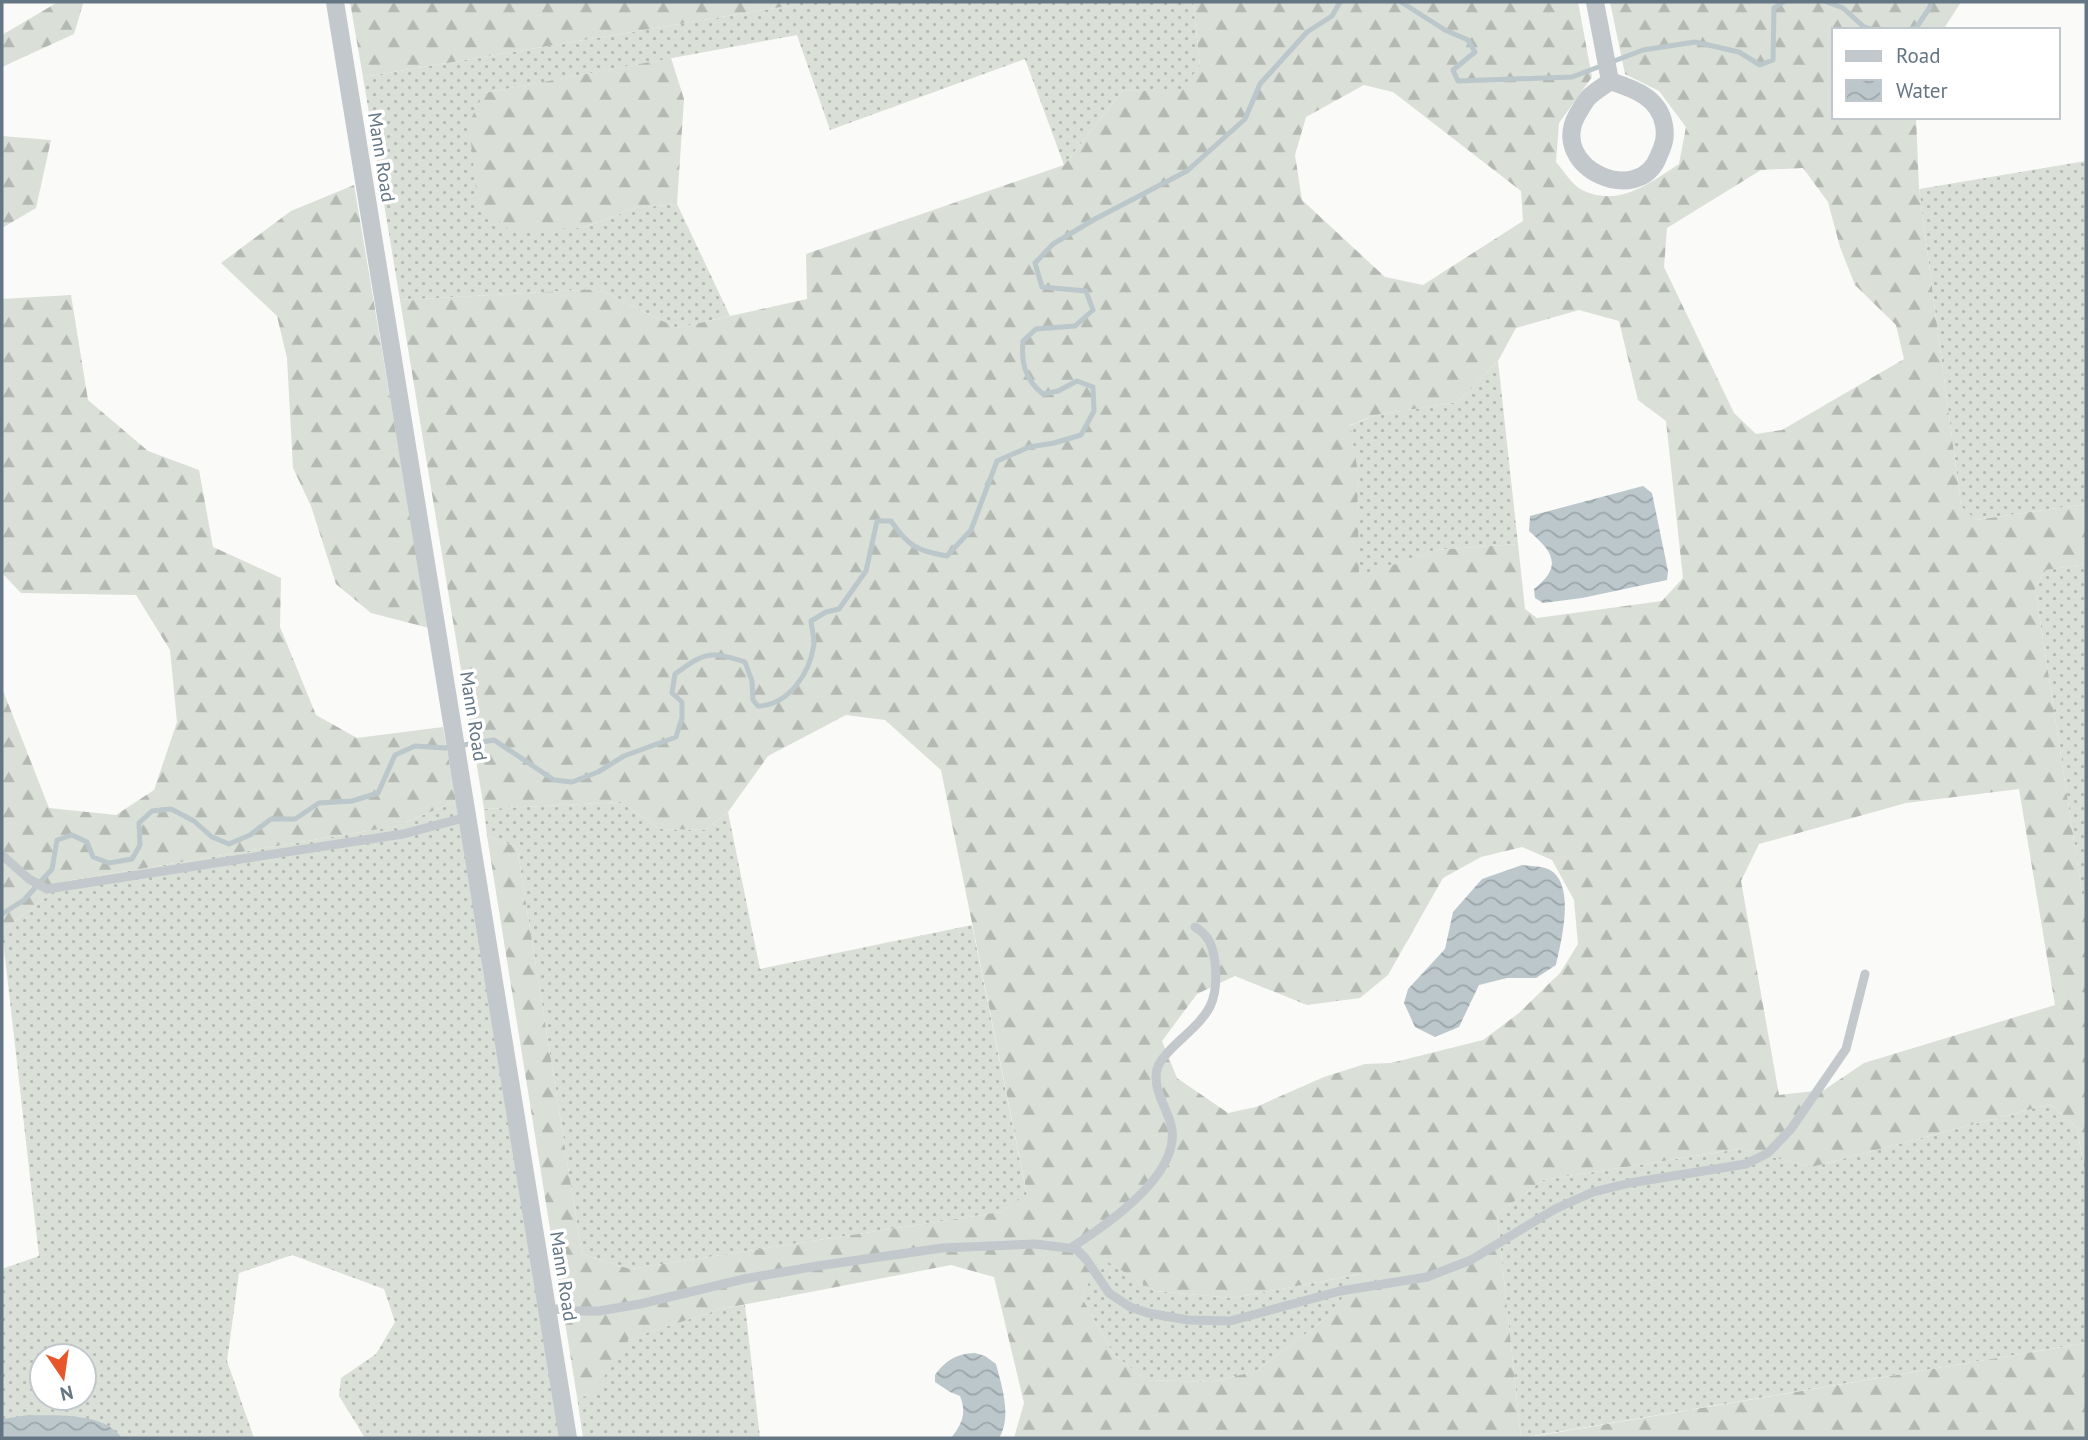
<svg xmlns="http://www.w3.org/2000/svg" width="2088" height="1440" viewBox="0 0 2088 1440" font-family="'PT Sans',sans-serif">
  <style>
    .grass { fill: url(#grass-dots); fill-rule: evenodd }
    .forest { fill: url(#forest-firs); fill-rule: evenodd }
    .water { fill: url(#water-waves) }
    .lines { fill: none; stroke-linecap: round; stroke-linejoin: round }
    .stream { stroke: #bbc7cb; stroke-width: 5 }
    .lane { stroke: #c3c8cc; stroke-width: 9 }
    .street { stroke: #c3c8cc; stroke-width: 18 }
    .labels { text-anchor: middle; stroke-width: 7; stroke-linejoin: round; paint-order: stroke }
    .street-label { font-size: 19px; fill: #647683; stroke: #fff }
  </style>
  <defs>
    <pattern id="grass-dots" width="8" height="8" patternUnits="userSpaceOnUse" patternTransform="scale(1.75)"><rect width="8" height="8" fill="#dadfd7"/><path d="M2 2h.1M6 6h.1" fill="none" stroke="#b4b9b4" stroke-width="1.8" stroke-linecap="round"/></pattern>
    <pattern id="forest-firs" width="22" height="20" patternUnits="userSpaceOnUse" patternTransform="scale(1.75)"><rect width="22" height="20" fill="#dadfd7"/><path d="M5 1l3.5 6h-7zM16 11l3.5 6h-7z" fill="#b4b9b4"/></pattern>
    <pattern id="water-waves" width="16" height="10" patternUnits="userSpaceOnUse" patternTransform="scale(1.75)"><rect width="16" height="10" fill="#bbc7cb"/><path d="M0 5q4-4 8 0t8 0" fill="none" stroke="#9ca6aa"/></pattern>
  </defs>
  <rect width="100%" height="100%" fill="#fafaf8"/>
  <path class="grass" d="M787,2H1193L1200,66L1179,93L1123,90L1064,165L1025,59L830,130L797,35L484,93L582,228L636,208L677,204L730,316L677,328L598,289L400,300L363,77L787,6Z
    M2086,161V504L1975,520L1961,506L1919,189Z
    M1498,361L1518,544L1435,550L1358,578L1357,466L1349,426L1376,415L1458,402Z
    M2086,564V919L2035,587L2046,570Z
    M456,801L560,1438H365L339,1396L341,1378L376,1354L395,1322L384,1289L292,1255L239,1273L227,1361L254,1438H2V1269L39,1256L2,931L67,881L397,826ZM42,1356H84V1398H42Z
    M621,802L660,829L705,830L728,812L760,969L972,925L1027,1195L1001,1212L630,1269L582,1254L517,847L487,836L484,809Z
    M2050,1104L2077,1128L2086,1178V1343L1521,1438L1497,1214L1543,1180L1739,1149L1812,1167Z
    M1099,1256L1155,1291L1232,1298L1361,1274L1328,1317L1256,1371L1211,1382L1145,1380L1113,1353L1082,1298Z
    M745,1305L760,1438H583L577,1397L592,1395L627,1339L721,1309Z"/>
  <path class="forest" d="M58,2H80L83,4L74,34L2,67V35Z
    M350,2H787V6L363,77Z
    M1193,2H1578L1592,77L1559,123L1556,162C1563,170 1573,186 1582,190C1618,208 1650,183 1679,164L1686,127L1659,91L1625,74L1610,2H1961L1943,30H1834V117H1916L1919,189L1961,506L1976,520L2086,504V564L2046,570L2035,587L2086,919V1178L2077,1128L2050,1104L1812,1167L1739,1149L1543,1180L1497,1214L1521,1438H1014L1024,1403L994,1277L951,1265L721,1309L628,1339L592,1396L577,1397L487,836L517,847L582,1254L630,1269L1001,1212L1027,1194L941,770L885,720L846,715L768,756L728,812L705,830L660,829L621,802L484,809L400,300L598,289L677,328L807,299L806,254L1064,165L1123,90L1179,92L1200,66ZM1364,85L1393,92L1521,191L1523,221L1423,285L1385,277L1302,200L1295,155L1306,117ZM1803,168L1828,202L1840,247L1855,285L1896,325L1904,359L1782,430L1756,434L1734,413L1664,267L1667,228L1761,170ZM1579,310L1619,321L1638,400L1666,421L1683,578L1662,601L1537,618L1525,609L1518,544L1435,550L1359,577L1357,466L1350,425L1376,415L1458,402L1498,361L1516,328ZM2019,789L2055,1005L1864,1063L1824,1090L1779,1095L1741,881L1759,844L1906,803ZM1522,847L1552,860L1574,900L1578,944L1560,973L1519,1013L1483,1040L1391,1063L1365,1064L1324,1077L1256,1107L1228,1113L1177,1078L1162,1041L1197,994L1235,976L1307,1005L1360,998L1388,975L1443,878L1481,857ZM1100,1257L1155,1291L1232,1298L1360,1274L1328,1317L1256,1371L1211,1382L1145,1380L1113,1353L1082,1298Z
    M671,58L684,99L677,204L636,208L582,228L509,230L477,200L469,123L484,93Z
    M2,136L51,140L36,208L2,228Z
    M354,185L429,628L371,613L336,584L311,506L293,468L287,358L277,316L221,263L291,211Z
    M71,295L88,400L148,451L199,470L213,547L281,578L280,627L316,715L357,738L443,727L456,801L397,826L67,881L2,931V688L49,808L116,815L154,790L177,722L170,650L136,595L21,593L2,573V299Z
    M2086,1343V1438H1524Z"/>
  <path class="water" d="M1643,486L1652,493L1668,571L1667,580L1582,598L1543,603L1535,598L1534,589C1564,566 1552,551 1529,531L1530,516Z
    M1522,865C1530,866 1543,866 1550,870C1576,885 1561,942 1556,965L1536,978H1507L1479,985L1459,1027L1435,1037L1415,1027L1404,1003L1408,989L1445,949L1453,912L1482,879Z
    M975,1353L985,1356L996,1364C1002,1387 1012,1417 999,1438H951C962,1424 967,1413 960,1396L950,1392L935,1382V1375C946,1360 956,1354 975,1353Z
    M29,1415C59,1416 103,1412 122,1438H2V1419Z"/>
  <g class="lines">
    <path class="stream" d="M1401,2L1445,30L1468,40L1475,52L1453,70L1458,81L1572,77L1643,50L1695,42L1739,52L1760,65L1773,60L1774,8L1783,2
      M1827,2L1843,8L1864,27L1874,30
      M1909,30L1916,28L1930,7L1931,2
      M2,914L24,900L52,869L57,840L72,835L87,842L93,857L109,863L132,859L140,845L139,823L152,811L171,809L194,821L212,837L229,844L250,835L271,819H295L319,803L352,801L378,793L395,755L415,746L445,748L494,740L554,780L572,782L598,772L624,756L676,737L682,718V702L672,693L675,674C704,653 709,650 745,662L752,681L753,700L758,706C789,705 810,673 814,644C814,637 812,629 811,621L826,612L839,609L866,571L877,521H891C908,546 917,551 947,556L971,530L997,461L1029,447L1054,443L1081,435L1094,411L1093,387L1077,381L1058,391L1043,394C1025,380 1021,362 1023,341L1036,329L1075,326L1093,310L1086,291L1042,287L1035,263L1053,244L1095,219L1187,171L1245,119L1260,84L1307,32L1332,16L1340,2"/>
    <path class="lane" d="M2,855L29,879L47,889L403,834L467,817
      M1072,1247C1105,1226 1178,1177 1172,1130C1169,1109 1152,1092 1157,1069C1159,1061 1167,1053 1173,1047C1204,1017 1220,1009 1215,962C1213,947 1209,935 1195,927
      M548,1308L570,1311H599L640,1304L744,1279L817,1266L942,1248L1035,1244L1076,1249L1086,1259L1109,1293L1130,1307L1148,1313L1188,1320L1230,1321L1340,1291L1427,1277L1471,1260L1555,1209L1593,1192L1630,1183L1746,1164L1768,1153L1791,1129L1846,1049L1865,974"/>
    <path class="street" d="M335,2L568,1438
      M1595,2L1610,81
      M1610,81C1634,89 1659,97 1664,125C1666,137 1664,144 1659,155C1640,209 1548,168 1577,115C1581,109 1584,102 1589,97C1595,91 1603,87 1610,81Z"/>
  </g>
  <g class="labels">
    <g class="street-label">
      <text transform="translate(382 157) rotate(81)" y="7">Mann Road</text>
      <text transform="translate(474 716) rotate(81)" y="7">Mann Road</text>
      <text transform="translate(564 1276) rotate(81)" y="7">Mann Road</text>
    </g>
  </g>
  <rect width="2088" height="1440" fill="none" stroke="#647683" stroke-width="7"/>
  <rect x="1832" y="28" width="228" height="91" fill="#ffffff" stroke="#c1c8cd" stroke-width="2"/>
  <rect x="1846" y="51" width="35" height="10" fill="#c3c8cc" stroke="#c1c8cd" stroke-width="2"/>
  <text x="1896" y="63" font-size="21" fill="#647683">Road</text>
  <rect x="1846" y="80" width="35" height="21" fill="url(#water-waves)" stroke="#c1c8cd" stroke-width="2"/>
  <text x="1896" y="98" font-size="21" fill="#647683">Water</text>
  <g transform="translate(63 1377) rotate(167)"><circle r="33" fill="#ffffff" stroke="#c1c8cd" stroke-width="2"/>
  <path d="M0-5L12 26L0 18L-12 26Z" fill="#e7562b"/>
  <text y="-10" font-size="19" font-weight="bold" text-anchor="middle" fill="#647683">N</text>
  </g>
</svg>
